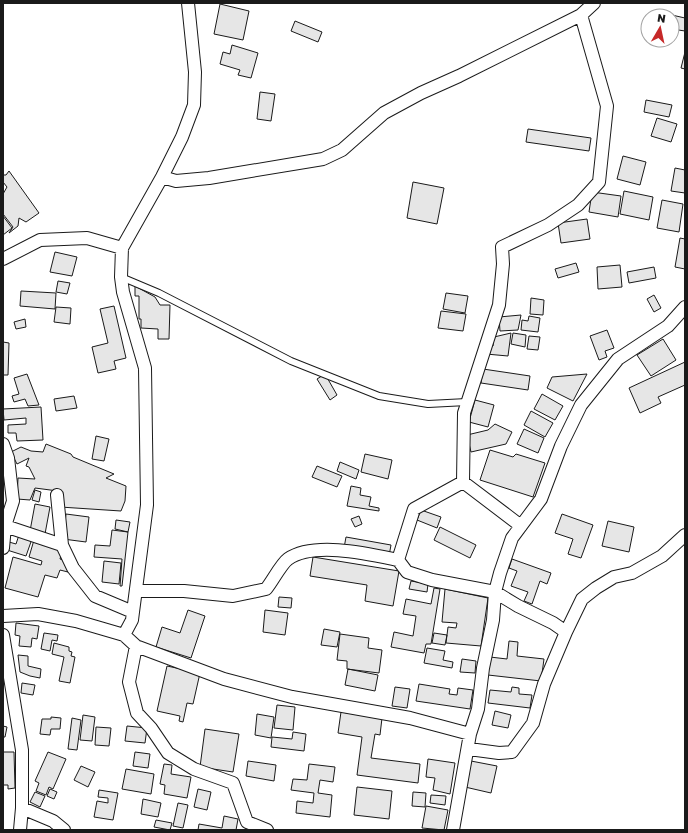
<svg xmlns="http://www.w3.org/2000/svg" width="688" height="833" viewBox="0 0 688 833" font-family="'Golos Text',sans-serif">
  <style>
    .building { fill: #e6e6e6; stroke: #1a1a1a }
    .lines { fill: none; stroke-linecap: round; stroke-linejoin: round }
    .service-casing { stroke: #1a1a1a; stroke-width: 8 }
    .minor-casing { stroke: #1a1a1a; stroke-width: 14 }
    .service { stroke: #fff; stroke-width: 6 }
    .minor { stroke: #fff; stroke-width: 12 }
  </style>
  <rect width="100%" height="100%" fill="#fff"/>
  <path class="building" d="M220,4L249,11L243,40L214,34Z
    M663,13L685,18V31L672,29V16H662Z
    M295,21L322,32L318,42L291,31Z
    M232,45L258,53L251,78L238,75L240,70L220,64L223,52L230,54Z
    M685,52V69L681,68Z
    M260,92L275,94L271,121L257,119Z
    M646,100L672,105L669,117L644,112Z
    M657,118L677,124L671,142L651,136Z
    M528,129L591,138L589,151L526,142Z
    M623,156L646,162L640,185L617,179Z
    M675,168L685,170V193L671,191Z
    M9,171L39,213L26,222L19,218L18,226L9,233L13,227L3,214V194L7,187L3,182V175H6Z
    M413,182L444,188L437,224L407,218Z
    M624,191L653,197L649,220L620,214Z
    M592,192L621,196L618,217L589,212Z
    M662,200L683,204L679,232L657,228Z
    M3,216L12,228L3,235Z
    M587,219L590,239L561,243L558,223Z
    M680,238L685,239V269L675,267Z
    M55,252L77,257L72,276L50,272Z
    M576,263L579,272L558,278L555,269Z
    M620,265L622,287L598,289L597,267Z
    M654,267L656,278L629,283L627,272Z
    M58,281L70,283L67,294L56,292Z
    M135,286L155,297L160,305H170L169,339H158V329L141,328V319H139V296H135Z
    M21,291L56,293L55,309L20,306Z
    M446,293L468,296L465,313L443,309Z
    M654,295L661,308L654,312L647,299Z
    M531,298L544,300L543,315L530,314Z
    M114,306L126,358L114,361L116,369L98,373L92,347L108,343L100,309Z
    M56,307L71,308L70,324L54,322Z
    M441,311L466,314L463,331L438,328Z
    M521,315L518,330L500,331L499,317Z
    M529,316L540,318L538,332L521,330L522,320L528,321Z
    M25,319L26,327L16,329L14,322Z
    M607,330L614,348L605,351L607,357L599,360L590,336Z
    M511,333L508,356L486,354L488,345L493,346L494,337Z
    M513,333L526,335L525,347L511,344Z
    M529,336L540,337L538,350L527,349Z
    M663,339L676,360L651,376L637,355Z
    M3,342L9,343L8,375H3Z
    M685,362V385L658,397L661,403L640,413L629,388Z
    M483,369L530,376L528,390L481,383Z
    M27,374L39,405L28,406L25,399L14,402L12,396L19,394L14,378Z
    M325,374L337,395L330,400L317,379Z
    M587,374L573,401L547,388L552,377Z
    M542,394L563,406L555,420L534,409Z
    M74,396L77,408L56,411L54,399Z
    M475,400L494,405L488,427L469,422Z
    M41,407L43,440L17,441L16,433H8V425L26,424V418L4,420L3,409Z
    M531,411L553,423L545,437L524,425Z
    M495,424L512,432L506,444L471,452L467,435L488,430Z
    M524,429L544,438L538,453L517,444Z
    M96,436L109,439L104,461L92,459Z
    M46,444L71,454L73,457L114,474L106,478L126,486L125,501L121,511L60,507L58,491L35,488L30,500L17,499L18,478L35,479L29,467L26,466L29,458L17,464L11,452L21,447L31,451L43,452Z
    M490,450L513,457L516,454L545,463L533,497L480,480Z
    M365,454L392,460L388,479L361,472Z
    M340,462L359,470L356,479L337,471Z
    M317,466L342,476L337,487L312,477Z
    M351,486L361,488L360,495L371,497L369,506L379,508V511L347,506Z
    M35,490L41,492L39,502L32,500Z
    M35,504L50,507L45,534L30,531Z
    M421,510L441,517L437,528L417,520Z
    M66,514L89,517L86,542L63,539Z
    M562,514L593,525L581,558L568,554L573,539L555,533Z
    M359,516L362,524L355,527L351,519Z
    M116,520L130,522L128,532L115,529Z
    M608,521L634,527L629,552L602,546Z
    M440,527L476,545L470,558L434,540Z
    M112,530L128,532L122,586H120L122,559L94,557L95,545L110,546Z
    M20,532L33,536L26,556L7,550L9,542L16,544Z
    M346,537L391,545L389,556L344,548Z
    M34,540L63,548L60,559L71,562L68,572L60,570L57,578L45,575L38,597L5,588L13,557L41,565L42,561L29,557Z
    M313,557L399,571L393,606L365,601L367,585L310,576Z
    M512,559L551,573L547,584L540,581L532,604L524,601L528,592L511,586L517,571L509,568Z
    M104,561L121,563L119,584L102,582Z
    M411,581L428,584L427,592L409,589Z
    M434,588L440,589L431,644H426L424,653L391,647L394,632L413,636L416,616L403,614L406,599L431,604Z
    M445,589L488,598L481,646L446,643L448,627L456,628L457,623L442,622Z
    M279,597L292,598L291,608L278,607Z
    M188,610L205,616L191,658L156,647L162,627L180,633Z
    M265,610L288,613L285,635L263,632Z
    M16,623L39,626L37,639L32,638L31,647L19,646L20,636L15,635Z
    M324,629L340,632L337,647L321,645Z
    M44,633L58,635L57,641L52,640L50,651L41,649Z
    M434,633L447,635L445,645L432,643Z
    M340,634L369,638L368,648L382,650L379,673L347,669V661L337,660Z
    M509,641L518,642L517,656L544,659L541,681L488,675L490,657L507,659Z
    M54,643L69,647V651L72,652L71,656L75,657L70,683L59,681L64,657L52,654Z
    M427,648L445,651L443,660L453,662L452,668L424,663Z
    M18,655L28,656V666L41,669L40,678L30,676L20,672Z
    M462,659L476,661L475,673L460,672Z
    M167,666L200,673L193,704L187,703L183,722L179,721L180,716L157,711Z
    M348,669L378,675L375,691L345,685Z
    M22,683L35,685L33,695L21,693Z
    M419,684L450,689L449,694L457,695L458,688L473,690L470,709L416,701Z
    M395,687L410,689L407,708L392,706Z
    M512,687L519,688V694L532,695L530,708L488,703L490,690L511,692Z
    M277,705L295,707L293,730L274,728Z
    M495,711L511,715L508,728L492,725Z
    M341,712L382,718L380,735L375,734L371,758L420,764L418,783L357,775L362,737L338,733Z
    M257,714L274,717L271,738L255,735Z
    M83,715L95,717L92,741L80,740Z
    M51,717L61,718L60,729H51L50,735L40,734L42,719H51Z
    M72,718L81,720L77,750L68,749Z
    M3,726L7,727L5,737H3Z
    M127,726L147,728L145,743L125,741Z
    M96,727L111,728L109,746L95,745Z
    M205,729L239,734L233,772L200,767Z
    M293,732L306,734L304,751L271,747L272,737L292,739Z
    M3,752H14L15,788L8,789V785H3Z
    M48,752L66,759L53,789L49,787L46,795L36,791L39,783L35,781Z
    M135,752L150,754L148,768L133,766Z
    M428,759L455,763L450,794L433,790L435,778L426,777Z
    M248,761L276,765L274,781L246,776Z
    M471,761L497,766L491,793L465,787Z
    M164,764L172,765L171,774L191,777L187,798L164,794L165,785L160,784Z
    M309,764L335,767L333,782L320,780L318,793L332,795L330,817L296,813L297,801L313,803L314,793L291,790L293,779L307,780Z
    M81,766L95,772L88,787L74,780Z
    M126,769L154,774L151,794L122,789Z
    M357,787L392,791L389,819L354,815Z
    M50,789L57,792L54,799L47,796Z
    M198,789L211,792L207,810L194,807Z
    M99,790L118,793L113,820L94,817L97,801L108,803V798L98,797Z
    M35,792L45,796L40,807L30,802Z
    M413,792L426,793L425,807L412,806Z
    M431,795L446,796L445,805L430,803Z
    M143,799L161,803L158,817L141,814Z
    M178,803L188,805L183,828L173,826Z
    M426,806L448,810L444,830L422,828Z
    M224,816L238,819L236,830H198L199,824L222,828Z
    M156,820L172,823L170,830L154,827Z"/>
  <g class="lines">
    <defs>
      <path id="service" d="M121,277L159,293L291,361L379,396L428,404L467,402"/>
      <path id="minor" d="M162,177L176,181L209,178L323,159L342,150L384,113L421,93L459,76L581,15L594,3
        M122,248L162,177L182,137L194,105L195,72L188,3
        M3,259L40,240L87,238L122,248L121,277L123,292L145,368L147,505L133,612L132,620L124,635L76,621L38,614L3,616
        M3,444L8,458L13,501L5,526L3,548
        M57,495L62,545L73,568L95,596L133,612
        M5,526L62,545
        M521,526L463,482L464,413L499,305L503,264L502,247L548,225L578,205L599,182L607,106L581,15
        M398,560L407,572L432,580L495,592L518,606L553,623L566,632
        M137,591H184L233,596L266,589C272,582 281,564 288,559C314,541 369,554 398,560L414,509L463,482
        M3,635L22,750V808L20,830
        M124,635L136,646L224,679L292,697L410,718L470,734
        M136,646L129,682L137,713L151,728L168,753L194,769L233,783L247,822L267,830
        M469,749L499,753L512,752L533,723L544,684L566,632L582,599L596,588L614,577L632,573L662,556L685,535
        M22,808L53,821L64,830
        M453,830L470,734L478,709L483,668L493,620L495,592L500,573L512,538L541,499L561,446L581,405L618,359L668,326L685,307"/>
    </defs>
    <use href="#service" class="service-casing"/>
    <use href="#minor" class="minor-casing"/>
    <use href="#service" class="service"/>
    <use href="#minor" class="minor"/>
  </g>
  <rect width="688" height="833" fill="none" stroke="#1a1a1a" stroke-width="8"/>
  <g transform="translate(660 28) rotate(9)"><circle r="19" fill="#ffffff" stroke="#a3a3a3"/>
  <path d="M0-3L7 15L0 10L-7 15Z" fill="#c62828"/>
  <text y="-6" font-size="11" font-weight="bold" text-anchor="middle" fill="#1a1a1a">N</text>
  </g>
</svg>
